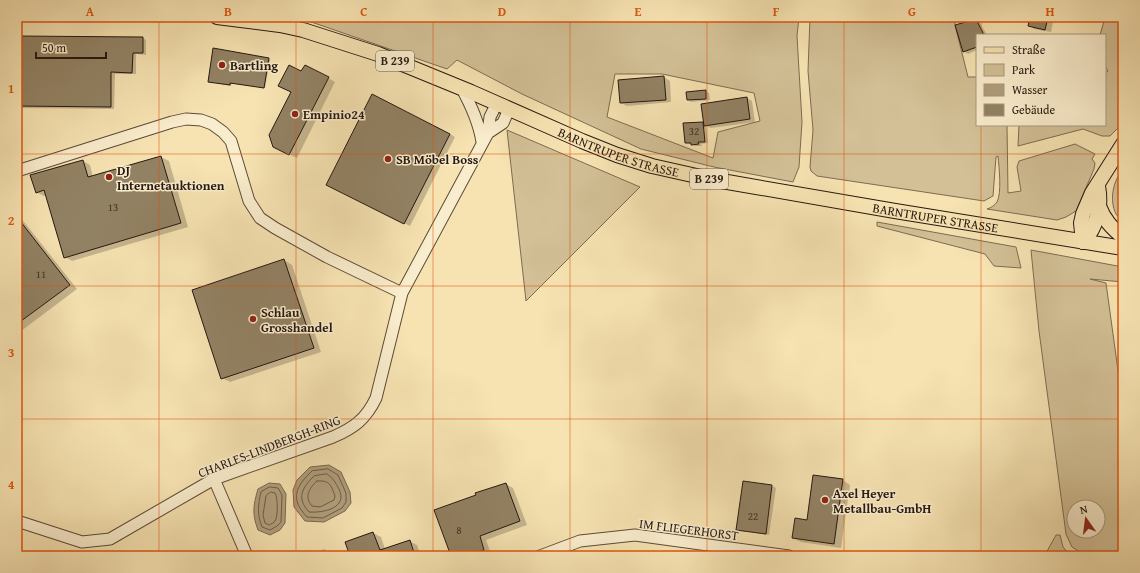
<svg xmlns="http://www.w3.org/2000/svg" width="1140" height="573" viewBox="0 0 1140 573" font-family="'Gentium Book Plus',serif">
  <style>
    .green { fill: #d3c096; stroke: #7c6c53; fill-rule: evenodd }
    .water { fill: #b09e7b; stroke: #786850 }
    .shadow { fill: #0003 }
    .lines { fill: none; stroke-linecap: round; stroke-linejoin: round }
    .shore { stroke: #6a5b46; stroke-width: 1 }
    .building { fill: #928264; stroke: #251810 }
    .minor-casing { stroke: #5a4b38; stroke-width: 13 }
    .major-casing { stroke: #251810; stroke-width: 16 }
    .minor { stroke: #faedcd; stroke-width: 11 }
    .major { stroke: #f7e3b2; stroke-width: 14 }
    .grid { fill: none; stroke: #de560c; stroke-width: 1; stroke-opacity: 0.55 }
    .poi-dot { fill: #8f2418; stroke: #faedcd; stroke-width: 1.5 }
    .labels { text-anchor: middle; stroke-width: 3; stroke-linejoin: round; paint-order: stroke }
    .number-label { font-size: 11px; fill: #403225 }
    .shield { fill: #faedcd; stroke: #655849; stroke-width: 1 }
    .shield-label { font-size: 12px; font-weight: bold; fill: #251810 }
    .poi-label { font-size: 13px; font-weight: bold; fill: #251810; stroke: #faedcd; text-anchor: start }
    .street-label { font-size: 13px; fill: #251810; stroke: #faedcd }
    .neatline { fill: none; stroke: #de560c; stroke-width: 1.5 }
    .grid-label { font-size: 13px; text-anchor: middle; font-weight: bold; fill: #de560c }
  </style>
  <rect width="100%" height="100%" fill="#f7e3b2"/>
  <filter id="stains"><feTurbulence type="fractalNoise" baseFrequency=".005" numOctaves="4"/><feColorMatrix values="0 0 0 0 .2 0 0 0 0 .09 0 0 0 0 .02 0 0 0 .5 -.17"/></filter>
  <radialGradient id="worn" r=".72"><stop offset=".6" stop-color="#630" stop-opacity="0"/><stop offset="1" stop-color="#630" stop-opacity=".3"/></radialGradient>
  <path class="green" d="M297,17H799L797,36L802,122L799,167L793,182L714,167L641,149L522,94L457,60L447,69ZM662,74L754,93L760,121L718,132L713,158L607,117L615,74Z
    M810,17H955V25L968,77H977V125H1007L1008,193L1021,191L1017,167L1019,161L1075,144L1095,154L1092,159L1095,163L1094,169L1076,211L1066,217L1057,220L987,209C991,208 995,205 997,202C1002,193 999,167 998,156L996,157L993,196L984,201L817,176L811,171L810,167L813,130L808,71Z
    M1093,17H1123V123L1110,136H1102L1083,129L1018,146L1019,125H1105V73L1108,71L1105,66V35H1100L1104,21Z
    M507,130L640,187L526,301Z
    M1123,169V198L1122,201L1123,202V221C1121,219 1118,217 1116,214C1109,200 1113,181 1123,169Z
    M877,222L1016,247L1021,268L994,266L985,254L877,226Z
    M1031,250L1123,267V282L1090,279L1106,283L1123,407V551L1082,553L1072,547L1066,534L1039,331ZM1074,507H1098V531H1074Z
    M1056,535H1060L1063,547L1071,556H1048L1046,553Z"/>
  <path class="water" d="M329,465L341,472L350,492L351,503L345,511L324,522L305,521L294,507L293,490L297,480L310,467Z
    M269,483L280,484L286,494L285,523L280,530L270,535L258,530C252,514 253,506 258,489Z"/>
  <path class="shadow" d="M1013,17H1054L1051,32L1034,29L1029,25L1030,21Z
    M976,20L980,23L987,35H977V50L968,54L963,51Z
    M17,37L143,38L146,40V55L136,54V74H115L114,109L17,108Z
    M269,59L270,60L265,88L232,83L231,86L210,82Z
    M664,77L670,81L671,102L627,106L621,103L619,81Z
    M328,78L335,82L297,158L281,151Z
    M705,91L709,93L710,100L691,102L688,100Z
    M747,98L752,101L755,122L711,128L706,126L708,143L701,144L702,146H695L686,142L703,123L705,124Z
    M450,134L455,137L410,226L333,188Z
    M161,157L169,161L188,227L72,261L65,257L47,196H44L36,192L83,161L90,165L93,177Z
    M17,213L77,289L17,334Z
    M284,260L292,265L321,352L230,382L222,378Z
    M843,480L850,485L841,548L801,542L793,538Z
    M744,482L772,486L776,488L769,535L741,531L737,529Z
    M506,484L513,488L527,525L486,540L491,554L485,556H452Z
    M373,533L381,537L385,549L409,541L417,545L421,556H351Z
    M324,549L331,554L332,556H305Z"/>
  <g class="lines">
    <path class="shore" d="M328,469L338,475L346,493V502L342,508L323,518L307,517C290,499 295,487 312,471Z
      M327,474C333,478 335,482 339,489C348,508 324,513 309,512C296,498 302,488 314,476Z
      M317,481C330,480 331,485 335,496L334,500L320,507L312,506C304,497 309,488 317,481Z
      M270,487L278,488L282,495L281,522L277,526L270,530L262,527C257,515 258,504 261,492Z
      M271,492L275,493C278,497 278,517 275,521C274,523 271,524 269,525L265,523L263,515L266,496Z"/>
  </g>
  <path class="building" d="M1030,17H1048L1045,30L1028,26Z
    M976,19L984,35H977V47L963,52L955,25Z
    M17,36L143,37V53H133L132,73L111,72V107L17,106Z
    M213,48L269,58L264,88L230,83V85L208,82Z
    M289,65L301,71L305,65L329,77L289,155L273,147L269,135L291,92L278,86Z
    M664,76L666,100L620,103L618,80Z
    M706,90V99L687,100L686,92Z
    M372,94L450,134L404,224L326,185Z
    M747,97L750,119L704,126L701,104Z
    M703,122L705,142H698L699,144L691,145V143H685L683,123Z
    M161,156L181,223L64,258L44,190L36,193L30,175L83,160L88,177Z
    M17,217L70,285L17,324Z
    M284,259L314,348L221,379L192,290Z
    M813,475L843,479L834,544L792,538L795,518L807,520Z
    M743,481L772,485L766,534L736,530Z
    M506,483L520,521L480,536L484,550L466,556H451L434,510L476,495L475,493Z
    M373,532L380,550L410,540L415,556H350L345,542Z"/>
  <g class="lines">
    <defs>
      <path id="minor" d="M461,87C471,105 479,122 482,142
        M488,133L503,123L509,109
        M17,171L172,122L186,119L201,120L212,124L223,132L231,141L249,201L260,218L275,228L327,257L402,293
        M214,479L247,556
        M17,521L82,542L110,539L214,479L333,437C354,428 366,419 376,398L402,293L488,133L490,117L497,103
        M540,556L580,541L635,535L789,556"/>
      <g id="major">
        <path id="s1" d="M217,17L280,25L303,30L378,54L471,92L582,141L617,155L652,166L710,179L895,211L1123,248"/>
        <path d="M1099,206C1104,220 1112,228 1123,237"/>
        <path d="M1083,242L1081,223L1083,214L1092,193L1123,144"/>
        <path d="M1083,242C1097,227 1102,206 1098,186"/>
      </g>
    </defs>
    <use href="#minor" class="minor-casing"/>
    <use href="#major" class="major-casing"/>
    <use href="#minor" class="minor"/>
    <use href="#major" class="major"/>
  </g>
  <path class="grid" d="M159,17V556M296,17V556M433,17V556M570,17V556M707,17V556M844,17V556M981,17V35M981,125V556M17,154H1123M17,286H1123M17,419H1123"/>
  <g class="poi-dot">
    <circle cx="222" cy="65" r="4"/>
    <circle cx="295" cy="114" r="4"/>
    <circle cx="388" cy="159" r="4"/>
    <circle cx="109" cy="177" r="4"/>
    <circle cx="253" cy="319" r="4"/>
    <circle cx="825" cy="500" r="4"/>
  </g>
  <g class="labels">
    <g class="number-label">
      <text x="694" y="135">32</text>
      <text x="113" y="211">13</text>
      <text x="41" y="278">11</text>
      <text x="753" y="520">22</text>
      <text x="459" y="534">8</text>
    </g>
    <g class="shield">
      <rect x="376" y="51" width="38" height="20" rx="3"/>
      <rect x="690" y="169" width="38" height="20" rx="3"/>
    </g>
    <g class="shield-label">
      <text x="395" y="65">B 239</text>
      <text x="709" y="183">B 239</text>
    </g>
    <g class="poi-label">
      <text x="230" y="70">Bartling</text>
      <text x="303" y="119">Empinio24</text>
      <text x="396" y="164">SB Möbel Boss</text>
      <text x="117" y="175">DJ<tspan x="117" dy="15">Internetauktionen</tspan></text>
      <text x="261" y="317">Schlau<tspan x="261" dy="15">Grosshandel</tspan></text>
      <text x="833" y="498">Axel Heyer<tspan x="833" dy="15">Metallbau-GmbH</tspan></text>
    </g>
    <g class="street-label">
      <text dy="5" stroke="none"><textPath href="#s1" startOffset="426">BARNTRUPER STRASSE</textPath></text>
      <text dy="5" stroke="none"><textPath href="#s1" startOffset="750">BARNTRUPER STRASSE</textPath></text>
      <text transform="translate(269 446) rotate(-21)" y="5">CHARLES-LINDBERGH-RING</text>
      <text transform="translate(689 529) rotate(7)" y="5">IM FLIEGERHORST</text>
    </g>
  </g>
  <rect width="1140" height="573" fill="none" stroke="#f7e3b2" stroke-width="44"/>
  <rect x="976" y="34" width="130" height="92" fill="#faedcd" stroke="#a59881"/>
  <rect x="984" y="47" width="20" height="6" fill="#f7e3b2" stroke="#a59881"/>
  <text x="1012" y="54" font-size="12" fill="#251810">Straße</text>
  <rect x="984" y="64" width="20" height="12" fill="#d3c096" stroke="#a59881"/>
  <text x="1012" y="74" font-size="12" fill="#251810">Park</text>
  <rect x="984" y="84" width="20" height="12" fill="#b09e7b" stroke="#a59881"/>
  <text x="1012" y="94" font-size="12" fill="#251810">Wasser</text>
  <rect x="984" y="104" width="20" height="12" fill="#928264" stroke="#a59881"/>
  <text x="1012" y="114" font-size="12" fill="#251810">Gebäude</text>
  <g transform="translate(1086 519) rotate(346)"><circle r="19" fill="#faedcd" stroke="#a59881"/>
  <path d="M0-3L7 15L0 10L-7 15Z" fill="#8f2418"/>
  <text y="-6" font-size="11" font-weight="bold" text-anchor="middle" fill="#251810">N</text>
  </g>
  <path d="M36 52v6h70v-6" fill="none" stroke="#251810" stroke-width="2"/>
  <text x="42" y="52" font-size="12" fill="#251810" stroke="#faedcd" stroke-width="3" paint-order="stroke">50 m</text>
  <rect x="22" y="22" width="1096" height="529" class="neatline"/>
  <g class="grid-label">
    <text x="90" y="16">A</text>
    <text x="228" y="16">B</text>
    <text x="364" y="16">C</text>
    <text x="502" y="16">D</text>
    <text x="638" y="16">E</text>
    <text x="776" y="16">F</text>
    <text x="912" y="16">G</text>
    <text x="1050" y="16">H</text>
    <text x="11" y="93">1</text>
    <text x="11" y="225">2</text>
    <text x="11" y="357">3</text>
    <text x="11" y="489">4</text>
  </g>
  <rect width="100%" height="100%" filter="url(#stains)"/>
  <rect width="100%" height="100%" fill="url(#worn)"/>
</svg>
